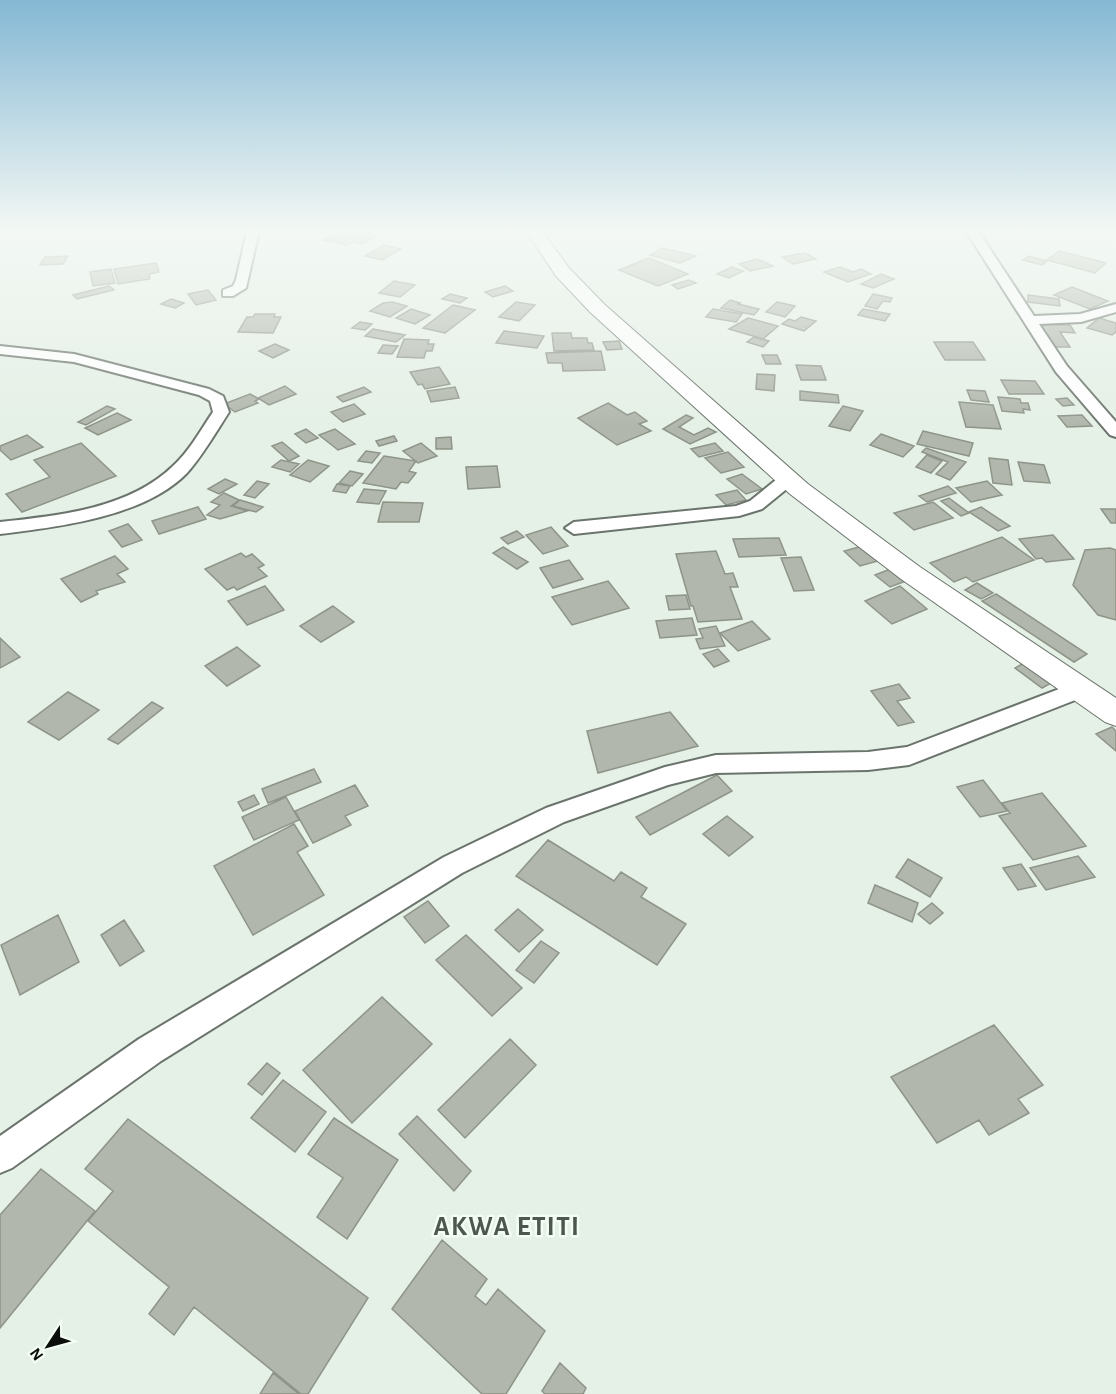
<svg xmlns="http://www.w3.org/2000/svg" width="1116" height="1394" viewBox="0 0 1116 1394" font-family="'Alegreya Sans',sans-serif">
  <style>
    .building { fill: #b1b7ac; stroke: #8e9488; stroke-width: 1.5 }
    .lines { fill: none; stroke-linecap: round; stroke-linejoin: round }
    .street-casing { stroke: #6b746c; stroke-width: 4 }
    .secondary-casing { stroke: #6b746c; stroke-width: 2 }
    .street { fill: #fff; fill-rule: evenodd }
    .secondary { fill: #fff; fill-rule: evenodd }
    .labels { text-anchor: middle; stroke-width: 5; stroke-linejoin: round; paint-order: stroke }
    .near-district-label { font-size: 27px; font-weight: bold; letter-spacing: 1.5px; fill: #4e574f; stroke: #f3fdf3 }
  </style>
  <rect width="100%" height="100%" fill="#e5f0e6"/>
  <path class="building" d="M347,231H367L376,236L362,244L353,242L347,245L323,240Z
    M384,245L401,249L382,260L365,256Z
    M662,248L696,256L680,263L650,255Z
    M1059,251L1106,263L1095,273L1047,260Z
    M805,253L816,259L793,264L782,257Z
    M68,256L63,264L40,265L45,257Z
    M1029,256L1047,261L1042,265L1023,260Z
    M649,258L688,274L658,286L619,270Z
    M757,259L773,266L750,271L739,264Z
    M156,263L159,272L149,274L150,279L118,284L114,269Z
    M732,267L743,271L729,278L717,274Z
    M840,267L853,272L861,269L871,274L848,282L824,272Z
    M111,269L115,283L93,286L90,272Z
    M881,274L894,279L873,288L861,284Z
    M689,280L696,283L678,289L672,285Z
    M394,281L415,285L400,297L379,293Z
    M109,286L114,290L77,299L73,295Z
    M505,286L513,291L493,297L485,292Z
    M1072,287L1108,301L1090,309L1054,295Z
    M208,290L216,300L196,305L188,294Z
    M450,294L467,298L460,303L442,299Z
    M873,294L892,298L890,302L883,301L877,309L865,306Z
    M1028,295L1059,299L1060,306L1028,302Z
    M171,299L184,303L175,308L161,304Z
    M730,300L740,303L738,304L759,309L754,315L721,308Z
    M392,302L407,306L390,317L370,311L383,303Z
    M516,302L535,305L519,321L499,317Z
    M777,302L795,306L785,317L766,312Z
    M453,305L475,310L445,333L423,328Z
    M411,309L430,315L415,324L396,318Z
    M713,309L742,314L736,322L706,317Z
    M863,309L890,314L885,321L858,315Z
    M255,314H275L274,317H281L273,333L238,332L247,317H253Z
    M801,317L816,321L804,331L782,324L789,319L795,321Z
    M748,318L778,326L763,339L729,329Z
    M1099,318L1116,323V332L1112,335L1087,328Z
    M360,322L372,324L365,330L352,328Z
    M1036,324L1070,325L1075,333L1060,332L1070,347H1051Z
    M373,329L405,335L396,342L365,336Z
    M504,331L544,336L537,348L496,343Z
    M552,333H571L572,338H587L588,343H592L594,350L554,351Z
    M754,337L769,341L763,347L747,342Z
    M404,339L429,340L428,344H434L432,351H426L424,358L397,357Z
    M619,341L622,349L607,350L603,342Z
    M934,342H973L985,360H945Z
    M275,344L289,350L273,358L259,351Z
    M383,345L398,346L392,354L378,353Z
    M601,351L605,370L563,371L562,363H548L546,353Z
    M762,355H777L781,364H766Z
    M796,365L821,366L826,380H801Z
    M439,367L450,384L425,389L422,384L418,385L410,372Z
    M757,374L775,375L774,391L756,389Z
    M1001,380L1035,381L1044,394H1009Z
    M285,386L296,394L269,405L258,398Z
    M364,387L371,392L343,402L337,397Z
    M455,387L459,398L431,402L427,391Z
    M967,390L985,391L989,402L971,400Z
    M800,391L838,395L839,403L800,400Z
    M250,394L259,399L255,401L258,403L235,412L224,404Z
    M998,397L1020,399L1021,403H1028L1030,410L1023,409L1024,413L1002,411Z
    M1067,398L1074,405L1063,406L1056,399Z
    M959,402L993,405L1001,429L966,427Z
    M608,403L627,415L635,412L647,421L639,424L651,431L617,445L578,418Z
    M354,404L365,414L343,422L331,412Z
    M107,406L115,409L86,425L78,422Z
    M843,406L863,411L850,431L829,426Z
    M117,413L131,420L98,435L85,428Z
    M686,415L693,418L679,427L694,435L708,428L716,432L690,444L663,429Z
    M1082,415L1092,426L1067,427L1058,416Z
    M306,429L318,438L306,443L295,434Z
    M335,429L355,444L338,450L319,435Z
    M923,431L973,443L969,456L917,444Z
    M881,434L914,446L903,457L870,445Z
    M27,435L43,447L11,460L0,450V446Z
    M394,436L397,441L379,446L376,441Z
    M451,437L452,449H436V438Z
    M282,442L299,456L289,461L272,446Z
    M81,443L116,476L22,512L6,494L50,477L34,460Z
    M421,443L437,456L418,463L403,451Z
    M715,443L723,451L699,457L691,449Z
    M926,448L966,462L950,480L936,474L948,462L922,452Z
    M366,451L380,453L372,463L358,461Z
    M728,452L744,467L721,473L705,458Z
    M927,455L942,461L931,473L916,467Z
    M384,456L416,461L409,471L416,473L408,483L401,482L396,489L363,483Z
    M989,458L1008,460L1012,485L993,483Z
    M281,460L299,464L290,472L272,467Z
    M308,460L329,466L310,482L290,475Z
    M1018,462L1044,465L1050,483L1024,481Z
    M497,466L500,487L468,489L466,467Z
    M350,471L363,474L352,486L339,483Z
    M742,474L762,489L746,494L727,479Z
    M225,479L237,484L219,494L208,489Z
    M257,481L269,484L255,498L244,495Z
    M987,481L1002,495L971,502L956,488Z
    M337,484L350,486L346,493L333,491Z
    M948,486L956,493L927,502L919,496Z
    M364,489L386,491L379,504L357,502Z
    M737,490L746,500L726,505L716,495Z
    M224,493L239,500L231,506L247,511L220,519L207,515L220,505L211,502Z
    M949,498L969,513L961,516L941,501Z
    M240,500L263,507L256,512L233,506Z
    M383,502L423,503L419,522H378Z
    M933,502L953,518L914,530L894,513Z
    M198,507L206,519L159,534L152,521Z
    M981,507L1010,526L998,531L969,512Z
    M1101,509H1116V523H1111Z
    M128,524L142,540L122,547L109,531Z
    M551,527L568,546L543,554L526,535Z
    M517,531L524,537L508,544L501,538Z
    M1053,535L1074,559L1046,562L1042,558L1036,559L1019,539Z
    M1002,537L1034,560L973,582L966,577L954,582L930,563Z
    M779,538L786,555L739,557L733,539Z
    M862,546L878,561L860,566L844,551Z
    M503,547L528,562L517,569L493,553Z
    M1110,548L1116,550V620L1098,615L1073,585L1085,550Z
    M716,551L725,574L733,573L738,587H730L742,619L698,622L693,606H691L676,554Z
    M241,553L246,557L252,554L264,565L258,568L267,576L237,590L234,587L227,590L205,569Z
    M115,556L128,569L117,574L125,582L96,591L98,594L81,602L61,579Z
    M801,557L814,590L794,591L781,558Z
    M569,560L583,579L553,588L540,568Z
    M890,569L906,581L890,587L875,575Z
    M608,581L629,608L572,625L552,597Z
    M977,583L993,593L981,599L965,590Z
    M265,586L284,610L247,625L228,601Z
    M900,586L927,609L892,624L865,601Z
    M996,594L1087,654L1074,662L982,601Z
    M686,595L690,609L669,610L666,596Z
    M333,606L354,622L321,642L300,626Z
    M692,618L697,635L660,638L656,621Z
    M752,621L770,639L738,651L720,633Z
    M716,626L725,646L700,649L696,639L703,638L699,629Z
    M0,638L20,657L0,668Z
    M237,647L260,666L227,686L205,666Z
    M718,649L729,661L714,667L703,654Z
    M1028,661L1055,681L1042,688L1015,668Z
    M899,684L910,698L897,701L914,722L898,726L871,691Z
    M68,692L99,710L59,740L28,722Z
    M152,702L163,708L118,744L108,739Z
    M670,712L698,746L598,773L587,731Z
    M1112,727L1116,731V751L1096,734Z
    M314,769L321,782L268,803L262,789Z
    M717,775L732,791L650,835L636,817Z
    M983,780L1007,811L980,817L957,787Z
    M355,785L368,806L345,816L351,825L313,843L295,811Z
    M1042,793L1086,846L1033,860L999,816L1010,813L1002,803Z
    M254,795L259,804L243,811L238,802Z
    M286,797L299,820L254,840L242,817Z
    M727,816L753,837L729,856L703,834Z
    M294,824L308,846L297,852L324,895L253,935L214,866Z
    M548,840L614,881L621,872L647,888L641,897L686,924L657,965L516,876Z
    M1078,856L1095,877L1046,890L1030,868Z
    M908,859L942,878L930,897L896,877Z
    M1021,864L1036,886L1018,890L1003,868Z
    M875,885L918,903L912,922L868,903Z
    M428,901L449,926L425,943L404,917Z
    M932,903L943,913L930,924L918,914Z
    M518,909L543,930L519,952L495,930Z
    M58,915L79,962L20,995L1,945Z
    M124,920L144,951L120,966L101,935Z
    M466,935L522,988L492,1016L436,960Z
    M541,941L559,953L534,983L516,970Z
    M382,997L432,1044L352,1123L303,1070Z
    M994,1025L1043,1085L1018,1099L1029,1113L989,1135L979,1120L937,1143L891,1077Z
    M510,1039L536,1065L465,1138L438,1110Z
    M267,1063L280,1073L262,1095L248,1084Z
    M283,1080L326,1112L295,1152L251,1118Z
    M417,1116L471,1171L454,1191L399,1134Z
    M334,1118L398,1160L347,1239L317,1217L343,1178L308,1154Z
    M128,1119L368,1298L308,1394H301L194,1307L174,1335L149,1314L169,1287L88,1221L113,1191L85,1169Z
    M41,1169L95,1211L0,1328V1215Z
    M442,1240L487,1279L475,1296L486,1305L498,1289L545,1331L506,1394H482L392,1309Z
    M560,1363L586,1388L583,1394H545L542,1391Z
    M273,1373L299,1394H260Z"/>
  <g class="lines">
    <defs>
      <path id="street" d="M247,231H259L246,288L233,296H223V290L233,286L236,280Z
        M966,231H978L1034,316L1080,314L1116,304V312L1081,322L1039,324L1067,366L1116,422V437L1110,435L1056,372Z
        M0,346L74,354L209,389L223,396L229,412C216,432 203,455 187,473C144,517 58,527 0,534V522C57,516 128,509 172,467C189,452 200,431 213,412L210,401L199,395L74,362L0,354Z
        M788,474L797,479L794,483L762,509L739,516L574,534L565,528L574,522L736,506L750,501L782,475Z
        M1080,681L1088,683L1091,689L1088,695L909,765L868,770L716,773L668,785L564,822L462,873L161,1061L12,1168L0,1173V1136L139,1039L444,857L546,808L665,767L716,755L868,752L907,747Z"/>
      <path id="secondary" d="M526,231H542L569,268L604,304L808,484L920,567L1116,698V726L1105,722L901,579L790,494L590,312L556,276Z"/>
    </defs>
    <use href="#street" class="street-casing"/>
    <use href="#secondary" class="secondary-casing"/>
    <use href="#street" class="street"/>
    <use href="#secondary" class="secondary"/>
  </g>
  <linearGradient id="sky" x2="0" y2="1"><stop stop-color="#85b8d4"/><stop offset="0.54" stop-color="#f3f8f4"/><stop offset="1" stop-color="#f3f8f4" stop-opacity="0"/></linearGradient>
  <rect width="1116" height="427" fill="url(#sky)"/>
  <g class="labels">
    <g class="near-district-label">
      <text x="507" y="1235">AKWA ETITI</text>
    </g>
  </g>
  <g transform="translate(48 1346) rotate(234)" stroke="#f3fdf3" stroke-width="4.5" paint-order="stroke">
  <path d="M0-4.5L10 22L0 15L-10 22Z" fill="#0a0d0a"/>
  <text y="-9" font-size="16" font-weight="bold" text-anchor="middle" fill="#0a0d0a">N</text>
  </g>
</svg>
